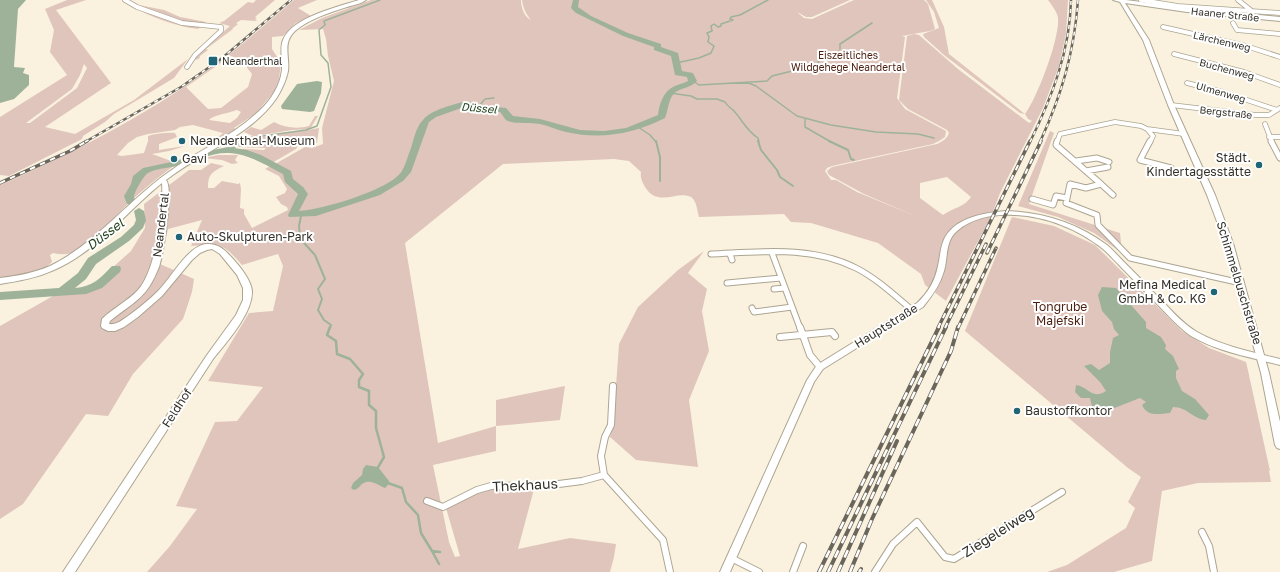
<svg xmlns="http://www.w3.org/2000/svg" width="1280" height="572" viewBox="0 0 1280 572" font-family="'Golos Text',sans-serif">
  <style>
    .green { fill: #e0c5bc; fill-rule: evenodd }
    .water { fill: #9eb29a }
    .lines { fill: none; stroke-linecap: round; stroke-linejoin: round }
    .stream-far2 { stroke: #9eb29a; stroke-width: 1.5 }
    .stream-far1 { stroke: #9eb29a; stroke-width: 2 }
    .stream { stroke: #9eb29a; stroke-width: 2.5 }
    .river { fill: #9eb29a; fill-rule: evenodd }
    .minor-far2-casing { stroke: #aca592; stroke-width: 5.5 }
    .minor-far1-casing { stroke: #aca592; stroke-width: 7 }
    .minor-casing { stroke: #aca592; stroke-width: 8 }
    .tertiary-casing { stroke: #aca592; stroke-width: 2 }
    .secondary-casing { stroke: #aca592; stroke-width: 2 }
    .minor-far2 { stroke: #fff; stroke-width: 4 }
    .minor-far1 { stroke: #fff; stroke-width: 5 }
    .minor { stroke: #fff; stroke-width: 6 }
    .tertiary { fill: #fff; fill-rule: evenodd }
    .secondary { fill: #fff; fill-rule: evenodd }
    .rail-far2-casing { stroke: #6b665b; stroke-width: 2.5 }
    .rail-far1-casing { stroke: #6b665b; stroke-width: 3.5 }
    .rail-casing { stroke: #6b665b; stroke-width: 4 }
    .rail-far2 { stroke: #fff; stroke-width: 1.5; stroke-dasharray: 4; stroke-linecap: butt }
    .rail-far1 { stroke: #fff; stroke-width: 2; stroke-dasharray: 5.5; stroke-linecap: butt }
    .rail { stroke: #fff; stroke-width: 2.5; stroke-dasharray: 8; stroke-linecap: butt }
    .poi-dot { fill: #1f6575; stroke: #fff; stroke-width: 1.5 }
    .labels { text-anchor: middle; stroke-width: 4; stroke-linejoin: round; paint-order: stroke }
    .far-street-label { font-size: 10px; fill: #333028; stroke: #fff }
    .far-park-label { font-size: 10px; fill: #4d2112; stroke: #fff }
    .far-poi-label { font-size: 10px; fill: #333028; stroke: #fff; text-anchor: start }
    .far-water-label { font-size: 11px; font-style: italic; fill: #264520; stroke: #fff }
    .poi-label { font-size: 12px; fill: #333028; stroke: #fff; text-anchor: start }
    .street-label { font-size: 12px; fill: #333028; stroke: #fff }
    .park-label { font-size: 12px; fill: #4d2112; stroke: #fff }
    .water-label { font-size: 13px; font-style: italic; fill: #264520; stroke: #fff }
    .near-street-label { font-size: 14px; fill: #333028; stroke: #fff }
  </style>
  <rect width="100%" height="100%" fill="#faf2de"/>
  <path class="green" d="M67,0H86L56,10L111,83L45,127L75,134L134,100L188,59L174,78L114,114L105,122L83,136L82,139L9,176L0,175V117L67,75L50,52L54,30L45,9ZM84,64L87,68L77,88L30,123H26L72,89L80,75Z
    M256,0H275L255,17L257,18L255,19L257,21L241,20L236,23L238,24L232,29H233L206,49L208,50L200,56L199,59L193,60L198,54L230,26L219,23L224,21L248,2L253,3Z
    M294,0H317L298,8L311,16L296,23L283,36L272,37V49L281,63L279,79L274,92L255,114L234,128L236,129L219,139L217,138L223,133L193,125L180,127L175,130L148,134L137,137L128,143L117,155L122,156L144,153L148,141V136C153,134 169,132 175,133L177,137L159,144V150L185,146L169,151L152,154L174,162L175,165C156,179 137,194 121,211C107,225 94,241 77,251C69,255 61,255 53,253L50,255L52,262C40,275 16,276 0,278V185C71,154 141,118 204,73C236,50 265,25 294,0ZM231,56L240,59L252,74L248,87L221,108L208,109L186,87ZM237,110L241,112L237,118L230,123L209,120C213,115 229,113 237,110Z
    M371,0H521C521,7 524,17 531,20C526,14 523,8 522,0H850L812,17H806L799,13H798L804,18L812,19L854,0H924L928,4L935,29L930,31L902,36L905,37L897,98L905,109L946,131L945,137L939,141L933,144L832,166L827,168L825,171L831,180H836L857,192L918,217L864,194L829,175L827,171L832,167L937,144C943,141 947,139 949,133L947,130L908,109L899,100L907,36L914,34L919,35L958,69L1029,123L1032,121L1028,119L1025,114L1020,113L944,55L924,37L923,34L939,28L934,12L926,0H932L944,27L949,54L1025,114C1037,98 1060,38 1058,18C1058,13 1051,4 1048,0H1068L1066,34L1059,66L1043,108L1000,193L991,217L946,301L925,285L921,274L878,243L811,223L791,222L784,214L699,217C697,211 697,201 691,197C677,190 658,208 645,187C642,181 640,178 641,172L629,161L614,159L503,164L405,243L438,443L496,426V400L565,386L560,420L496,426V451L433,465L449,542L455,557L460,556L446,508L477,491L497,488L534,489L518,549L570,538L616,544L614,557L610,572H147L170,546L197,509L176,506L215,422L237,421L263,387L208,381L249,313L273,311L283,266L278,254L242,265C222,242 220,244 191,246L202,220L168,229L160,264L194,279L192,292L183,319L133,374L108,416L86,414L23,504L0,519V326L53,296L85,292L131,251L145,228L144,204L189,170H201L211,163L224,166C212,172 208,174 208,188H214L222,181L238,184L240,183L241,189L240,208L244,209V214L252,228L288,210L287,207L281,204L276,197L285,193L287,189L279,176L265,169L270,166L274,168L278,165L275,164L305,147L312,148L323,144L322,128L334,81L328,56L326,39L323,29L299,30L322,18ZM947,177L971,197C965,207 952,208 943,215L920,198V183Z
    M139,5L164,10L180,17L206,22L198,29C174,26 154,18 133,7Z
    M315,116H318L310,129L292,130L262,135L242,141L232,146H223L236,139L253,136L244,132L251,127L261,130L274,122C285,128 297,129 309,126Z
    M319,128L317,143L298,145L296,149L272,163L256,154L241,151L243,149L264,150L266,148L238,147C250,135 300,132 319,128Z
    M1050,131L1054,133L1029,204L1120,233L1122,253L1094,233L1058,217L1018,206Z
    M218,155H238L235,160L238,163L232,164L222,160L203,158Z
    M1012,217L1054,226L1095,245L1182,331L1209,348L1246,362L1247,366L1270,471H1269L1271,482L1198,483L1162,491L1152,561L1114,572H1047L1067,565L1126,528L1135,508L1128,502L1141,477L1128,468L965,331Z
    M704,251L688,273L707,289L702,311L709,351L689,400L698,467L636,460L610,437L613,428L619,344L638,307L678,270Z"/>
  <path class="water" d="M0,0H26L18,9L14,67L25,68L23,73L29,75V85L14,99L0,103Z
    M317,81L322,82L321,93L314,111L310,112L282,109L281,106L297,84Z
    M1102,287L1116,288L1146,322V328L1161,337L1166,345L1165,349L1173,356L1179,369L1176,371V378L1182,391L1195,399L1209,415L1206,420C1193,419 1187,407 1173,407L1170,413C1159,414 1147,417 1142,405L1146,402L1140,398L1099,414L1093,411L1090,398H1081L1075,392L1076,385C1089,387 1092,400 1106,391L1100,382L1084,366L1091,364L1099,370L1110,363V352L1113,338L1119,335L1114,329L1112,322L1102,311L1098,295Z
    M366,465L378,467L389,481V484L385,488C378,486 371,478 362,484C359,487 358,489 354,490L351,488L353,483L362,475L363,469Z"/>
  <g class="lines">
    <path class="stream-far2" d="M840,49V44L872,23
      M676,63L699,58L711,53L714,46L708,42L709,37L707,33L712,31L711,26L714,24L718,27L721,26V24L733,20L730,19L731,17L740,15L768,0
      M814,66L819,65L818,61L833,56L839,51
      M693,81L699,85L767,81L772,76L808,67
      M746,82L756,86L797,116L831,125L876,132L918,134L934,138
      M670,93L691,96L697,99H717L725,102C727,106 731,108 734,111C743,121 746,130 758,138L759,142
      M485,99L494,98
      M475,106L480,105L484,100
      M805,119V127L831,142
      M638,127L650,135L656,142
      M243,142L263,136L306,130L317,126L331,87L328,63L321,55L319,30L325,25L324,21L380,0"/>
    <path class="stream-far1" d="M656,141L660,157V181
      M758,141L761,150L777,170L780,177L793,186
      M829,141L848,150L851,159L854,160
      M228,150L246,141
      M300,236L299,226L301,216
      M304,243L315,255L325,279L318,289L322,299L318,310L324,320L331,325L330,328"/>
    <path class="stream" d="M330,327L327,335L336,341L337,354L350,359L363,374L359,380V387L369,391V405L376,411V428L384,457L377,469
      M388,483L402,488L406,502L418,515L421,533L432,551L440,552
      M432,551L439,564"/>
    <path class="river" d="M573,0H579L578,7L591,16L628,33L661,44V47L678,53L682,71L693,73L697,81C690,89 678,87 672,96C668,103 668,111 665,118C633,134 601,140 566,132C557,130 549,126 540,124C530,122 514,125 506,120C504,118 502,114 500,112L476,110L467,106L436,117L429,122L411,172L403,181L380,195L316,216L289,217L288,215L298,194L285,182L283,174C266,165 249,154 229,153C213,152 196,161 181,165C171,168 157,168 148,173C144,175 135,191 134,196C134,198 135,200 135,202L133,204H127L124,196L131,184L133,176L143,168L176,161L198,153L228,147L247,150L261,155L291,171L293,179L303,187L308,194L299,211C321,210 390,190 402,171C406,164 408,155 411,148C414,139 416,127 423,120C430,110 455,104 467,101L478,105L506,108L513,116L540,119L580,130L604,131L626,128L658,115C659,105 663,92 673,87C678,84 683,84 688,81L687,77L675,75L671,56L654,50V47L623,36L576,13L571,8Z
      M139,208L144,211L146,220L143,228L129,241L96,264L86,279L75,288C92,287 101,278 112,266H120L121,269L120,272L102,288L86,294L0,300V292L59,288L78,273L88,258L121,237L134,225L136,220L134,211Z"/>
    <defs>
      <path id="minor-far2" d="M125,0L137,7L182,23L221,27V31L195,55L187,67
        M1141,0L1178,6L1280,13
        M1238,0L1253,12
        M1233,23L1237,30L1280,34
        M1163,27L1246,46L1280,57
        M1174,54L1244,72L1280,85
        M1187,83L1223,92L1277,110
        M1171,105L1256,115H1269L1280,108
        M1265,124L1272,142
        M1147,129L1153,136L1150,142
        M1269,137H1280
        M1057,142L1060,134L1115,122L1141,126L1147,129L1184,134"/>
      <path id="minor-far1" d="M1057,141L1056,145L1101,184L1086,188L1070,184L1066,203L1097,215L1098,225L1130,258L1241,283
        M1150,141L1140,160L1171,168
        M1271,141L1280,158
        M1076,161L1097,158L1109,162
        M1086,171L1108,167
        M1101,184L1113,195
        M1032,199L1053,205L1056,196L1067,198
        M772,253L800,328
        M711,254C759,252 811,245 856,268C876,278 894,295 912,310
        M730,254L732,260
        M727,283L781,278
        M774,289L785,288
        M752,308L754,312L792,307"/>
      <path id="minor" d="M800,327L810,355L820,367
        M780,337L832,332L835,336
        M613,386L611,425L605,437L601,456L604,475L663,540L670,572
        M427,501L443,507L477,490L491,486L551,485L582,481L604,475
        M1202,532L1209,546L1214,572
        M731,558L759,572
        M793,572L803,546
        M875,572L893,544L917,522L945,557L954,559L1062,492"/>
      <path id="tertiary" d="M1005,211C1042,212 1077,223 1107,245C1113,250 1119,257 1124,262C1135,273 1146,284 1156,295C1169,307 1181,323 1197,332C1222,346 1252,352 1280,359V365C1250,357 1218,352 1191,336C1178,327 1167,314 1156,303C1144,291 1132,278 1120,266C1114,260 1109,254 1103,249C1078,229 1045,216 1014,215C994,214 972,218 957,231C945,241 948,258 944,271C940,285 932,296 923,307L823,369L814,382L730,572H720L807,380L817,365L917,303C928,293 935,281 938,266C940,258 940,250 943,242C952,218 983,213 1005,211Z"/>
      <path id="secondary" d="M359,0H366C361,4 353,5 347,7C329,13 309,19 295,31C282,43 290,57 288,71C286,81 281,91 276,99C249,137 201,152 166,180C174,188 163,255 159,267C156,274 153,281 149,287C140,301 123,310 110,321L109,324C117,325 122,320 128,316C139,308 149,300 159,290C171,278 188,246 206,244C219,243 226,251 234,260C241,268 251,280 252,291C253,313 226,343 213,359L75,572H63L207,355L236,315L243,300V288L237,275L220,254L212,249L207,250L200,253L192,260L162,296L138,317L124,327L115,331H108L102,328L101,326L102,319C113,308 128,301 138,290C156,270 164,209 162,183C126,212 96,252 54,270C36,278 19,281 0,284V278C17,276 34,273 50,266C95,244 126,203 166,174C198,150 237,135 265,105C275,94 283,78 282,64C282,56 280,47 283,40C292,17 338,7 359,0Z
        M1113,0H1126L1187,8L1280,17V21L1187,12L1125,3L1149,40L1174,105L1215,195L1233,243L1269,373L1280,422V449L1277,448L1275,445L1261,373L1225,243L1207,195L1168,105L1143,40L1120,2Z"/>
    </defs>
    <use href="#minor-far2" class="minor-far2-casing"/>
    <use href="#minor-far1" class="minor-far1-casing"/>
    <use href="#minor" class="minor-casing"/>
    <use href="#tertiary" class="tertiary-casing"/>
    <use href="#secondary" class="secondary-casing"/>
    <use href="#minor-far2" class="minor-far2"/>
    <use href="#minor-far1" class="minor-far1"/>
    <use href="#minor" class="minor"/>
    <use href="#tertiary" class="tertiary"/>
    <use href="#secondary" class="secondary"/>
    <defs>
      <path id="rail-far2" d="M85,142L181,87L221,59L291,0
        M1030,142C1052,97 1070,51 1071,0
        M1040,142C1062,94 1074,53 1078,0"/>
      <path id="rail-far1" d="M0,183L70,151L87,141
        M987,253L1041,141
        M938,328L1030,141
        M945,328L986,244
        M958,328L996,248"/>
      <path id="rail" d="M819,572L939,327
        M828,572L946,327
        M838,572L897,441
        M850,572L872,519L951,351L958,327
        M859,572L861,569"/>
    </defs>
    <use href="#rail-far2" class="rail-far2-casing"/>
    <use href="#rail-far1" class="rail-far1-casing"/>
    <use href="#rail" class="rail-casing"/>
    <use href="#rail-far2" class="rail-far2"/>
    <use href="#rail-far1" class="rail-far1"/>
    <use href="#rail" class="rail"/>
  </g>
  <g class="poi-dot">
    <rect x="208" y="56" width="10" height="10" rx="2"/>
    <circle cx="182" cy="141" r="4"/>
    <circle cx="174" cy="159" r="4"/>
    <circle cx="1259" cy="165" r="4"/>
    <circle cx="179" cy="237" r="4"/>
    <circle cx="1214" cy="292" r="4"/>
    <circle cx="1017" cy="411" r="4"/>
  </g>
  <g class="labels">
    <g class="far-street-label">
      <text transform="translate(1225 14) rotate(6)" y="4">Haaner Straße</text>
      <text transform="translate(1222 41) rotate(13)" y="4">Lärchenweg</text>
      <text transform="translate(1227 69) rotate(15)" y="4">Buchenweg</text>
      <text transform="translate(1221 92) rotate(16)" y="4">Ulmenweg</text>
      <text transform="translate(1226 112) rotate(6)" y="4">Bergstraße</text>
    </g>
    <g class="far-park-label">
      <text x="848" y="59">Eiszeitliches<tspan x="848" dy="12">Wildgehege Neandertal</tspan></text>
    </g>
    <g class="far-poi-label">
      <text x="222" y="65">Neanderthal</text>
    </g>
    <g class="far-water-label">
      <text transform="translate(479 108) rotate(5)" y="4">Düssel</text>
    </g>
    <g class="poi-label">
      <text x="190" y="145">Neanderthal-Museum</text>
      <text x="1251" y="162" text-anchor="end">Städt.<tspan x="1251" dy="14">Kindertagesstätte</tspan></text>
      <text x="182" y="163">Gavi</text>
      <text x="187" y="241">Auto-Skulpturen-Park</text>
      <text x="1206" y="289" text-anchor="end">Mefina Medical<tspan x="1206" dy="14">GmbH &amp; Co. KG</tspan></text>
      <text x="1025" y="415">Baustoffkontor</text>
    </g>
    <g class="street-label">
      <text transform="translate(161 225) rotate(-83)" y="4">Neandertal</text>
      <text transform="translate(1239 283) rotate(73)" y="4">Schimmelbuschstraße</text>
      <text transform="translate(886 326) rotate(-32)" y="4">Hauptstraße</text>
      <text transform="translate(177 408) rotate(-57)" y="4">Feldhof</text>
    </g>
    <g class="park-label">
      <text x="1060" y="311">Tongrube<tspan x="1060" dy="14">Majefski</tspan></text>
    </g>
    <g class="water-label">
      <text transform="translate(105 234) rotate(-37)" y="5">Düssel</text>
    </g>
    <g class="near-street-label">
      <text transform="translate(525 485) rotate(-3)" y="5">Thekhaus</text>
      <text transform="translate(998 532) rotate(-32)" y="5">Ziegeleiweg</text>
    </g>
  </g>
</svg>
